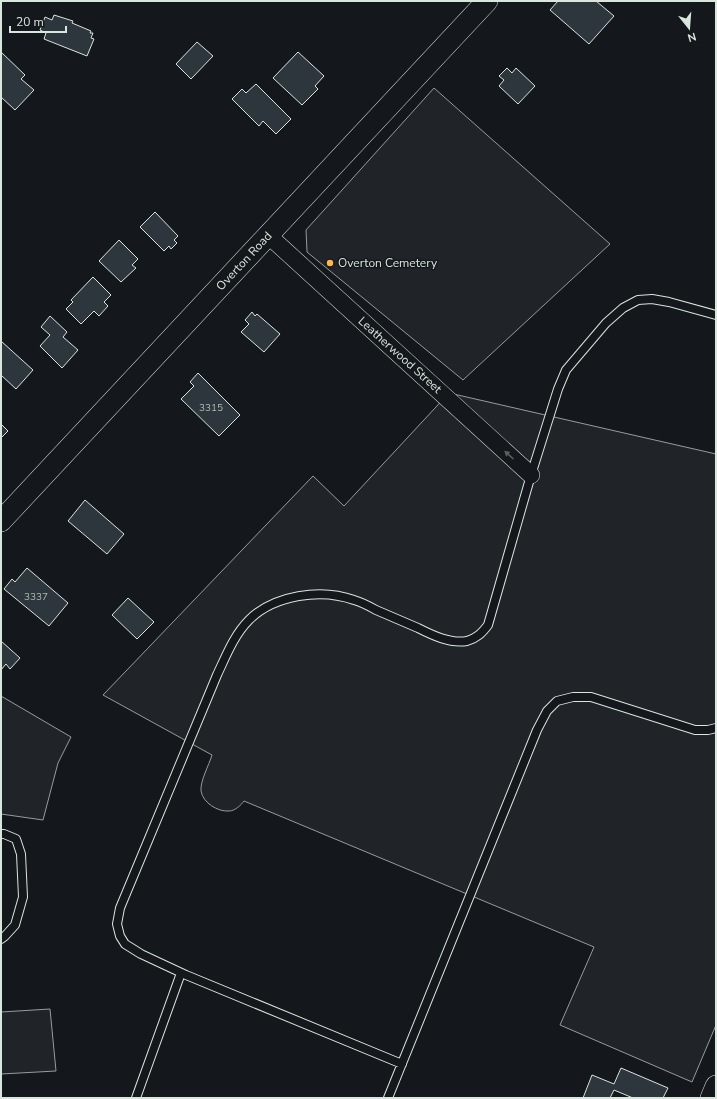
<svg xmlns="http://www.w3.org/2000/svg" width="717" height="1099" viewBox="0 0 717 1099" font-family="'Nunito Sans',sans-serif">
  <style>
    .green { fill: #202428; stroke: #939e99 }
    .building { fill: #2c363c; stroke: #d8e6dc }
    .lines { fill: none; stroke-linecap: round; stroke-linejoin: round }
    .service-casing { stroke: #d8e6dc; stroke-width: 10 }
    .minor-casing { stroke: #d8e6dc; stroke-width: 18 }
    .tertiary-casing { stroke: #d8e6dc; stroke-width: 22 }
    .service { stroke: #14181c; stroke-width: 8 }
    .minor { stroke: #14181c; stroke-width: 17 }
    .tertiary { stroke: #14181c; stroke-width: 21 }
    .oneway { fill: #59605f }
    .poi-dot { fill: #ffb74d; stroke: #14181c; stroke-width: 1.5 }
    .labels { text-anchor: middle; stroke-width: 3; stroke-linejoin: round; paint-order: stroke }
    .number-label { font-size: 10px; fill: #adbab4 }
    .street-label { font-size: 12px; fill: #d8e6dc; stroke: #14181c }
    .poi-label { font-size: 12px; fill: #d8e6dc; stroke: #14181c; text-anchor: start }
  </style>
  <rect width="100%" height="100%" fill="#14181c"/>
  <path class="green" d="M434,88L610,244L463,380L307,252L306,230Z
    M449,393L716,454V1025L692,1082L560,1025L594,947L244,801C241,805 235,811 229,811C218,812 203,803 201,791C200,781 209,765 212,755L103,695L313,476L344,506Z
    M1,696L71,737L58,763L43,820L1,814Z
    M50,1009L56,1071L1,1074V1012Z"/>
  <path class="building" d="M558,1H596L614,16L589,44L550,10Z
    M54,15L73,21L72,23L91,31L90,33H93L91,38L94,39L87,56L44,39L46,33L40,30L45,17L52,20Z
    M197,42L213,56L191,79L176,64Z
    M1,52L25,75L21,79L34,90L15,110L1,97Z
    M298,52L324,76L315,86L318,89L302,105L273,78Z
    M507,68L512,73L516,68L535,86L518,104L499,86L504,80L499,76Z
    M256,84L291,119L276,134L263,121L259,126L232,99L242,89L246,93Z
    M155,212L178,236L174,240L177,243L171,249L169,246L164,251L140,227Z
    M119,240L138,259L132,265L136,268L121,282L99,261Z
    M93,277L111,295L104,302L108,306L99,316L94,311L81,324L66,309L73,302L71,300Z
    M252,312L255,316L257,314L280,334L264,352L241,332L249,324L245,320Z
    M50,316L67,332L63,337L78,350L62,368L40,346L50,335L41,327Z
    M1,341L33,370L16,389L1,375Z
    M198,373L240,415L219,436L181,399L194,386L190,382Z
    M1,424L8,431L1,438Z
    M85,500L124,534L107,554L68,521Z
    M27,568L68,603L49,626L4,589L12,579L15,582Z
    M128,598L154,622L137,639L112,615Z
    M1,641L20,658L10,669L6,664L1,670Z
    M621,1068L668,1088L663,1098H633L614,1090L610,1098H583L592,1075L614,1084Z"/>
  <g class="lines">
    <defs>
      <path id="service" d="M1,834H4L16,839L21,854L23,897L15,925L5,936L1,939
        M402,1064L186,975L141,954L125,944L120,936L117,924L120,908L217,675C226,656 234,635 249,620C274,595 321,588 354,600C361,602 369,606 376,610C390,616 404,622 418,628C432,635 450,644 467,641C477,638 482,633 488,625L531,475L558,389L566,370L606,323L623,308L638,300L652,299L669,302L716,315
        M136,1098L181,973
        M388,1098L537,730L547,711L557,701L573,697H591L695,730H708L716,728"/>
      <path id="minor" d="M268,235L531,475"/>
      <path id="tertiary" d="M1,521L487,1
        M711,1098L716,1086"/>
    </defs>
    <use href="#service" class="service-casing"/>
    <use href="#minor" class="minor-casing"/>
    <use href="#tertiary" class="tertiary-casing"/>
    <use href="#service" class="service"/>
    <use href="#minor" class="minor"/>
    <use href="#tertiary" class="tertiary"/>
  </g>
  <defs><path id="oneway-solid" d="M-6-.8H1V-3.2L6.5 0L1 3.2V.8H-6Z"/></defs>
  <use class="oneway" href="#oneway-solid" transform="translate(509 455) rotate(-138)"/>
  <circle class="poi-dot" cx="330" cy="263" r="4"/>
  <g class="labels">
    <g class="number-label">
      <text x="211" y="411">3315</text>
      <text x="36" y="600">3337</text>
    </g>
    <g class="street-label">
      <text transform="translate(244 261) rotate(-47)" y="4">Overton Road</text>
      <text transform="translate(400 355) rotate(42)" y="4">Leatherwood Street</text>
    </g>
    <g class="poi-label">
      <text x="338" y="267">Overton Cemetery</text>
    </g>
  </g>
  <rect width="717" height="1099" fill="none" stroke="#d8e6dc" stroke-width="4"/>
  <g transform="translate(689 28) rotate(163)" stroke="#14181c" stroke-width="3" paint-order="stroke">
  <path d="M0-3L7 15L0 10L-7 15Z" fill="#d8e6dc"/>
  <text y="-6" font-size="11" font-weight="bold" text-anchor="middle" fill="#d8e6dc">N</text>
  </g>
  <path d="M10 26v6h56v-6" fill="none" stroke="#d8e6dc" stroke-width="2"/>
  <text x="16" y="26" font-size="12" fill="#d8e6dc" stroke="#14181c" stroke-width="3" paint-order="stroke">20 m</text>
</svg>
